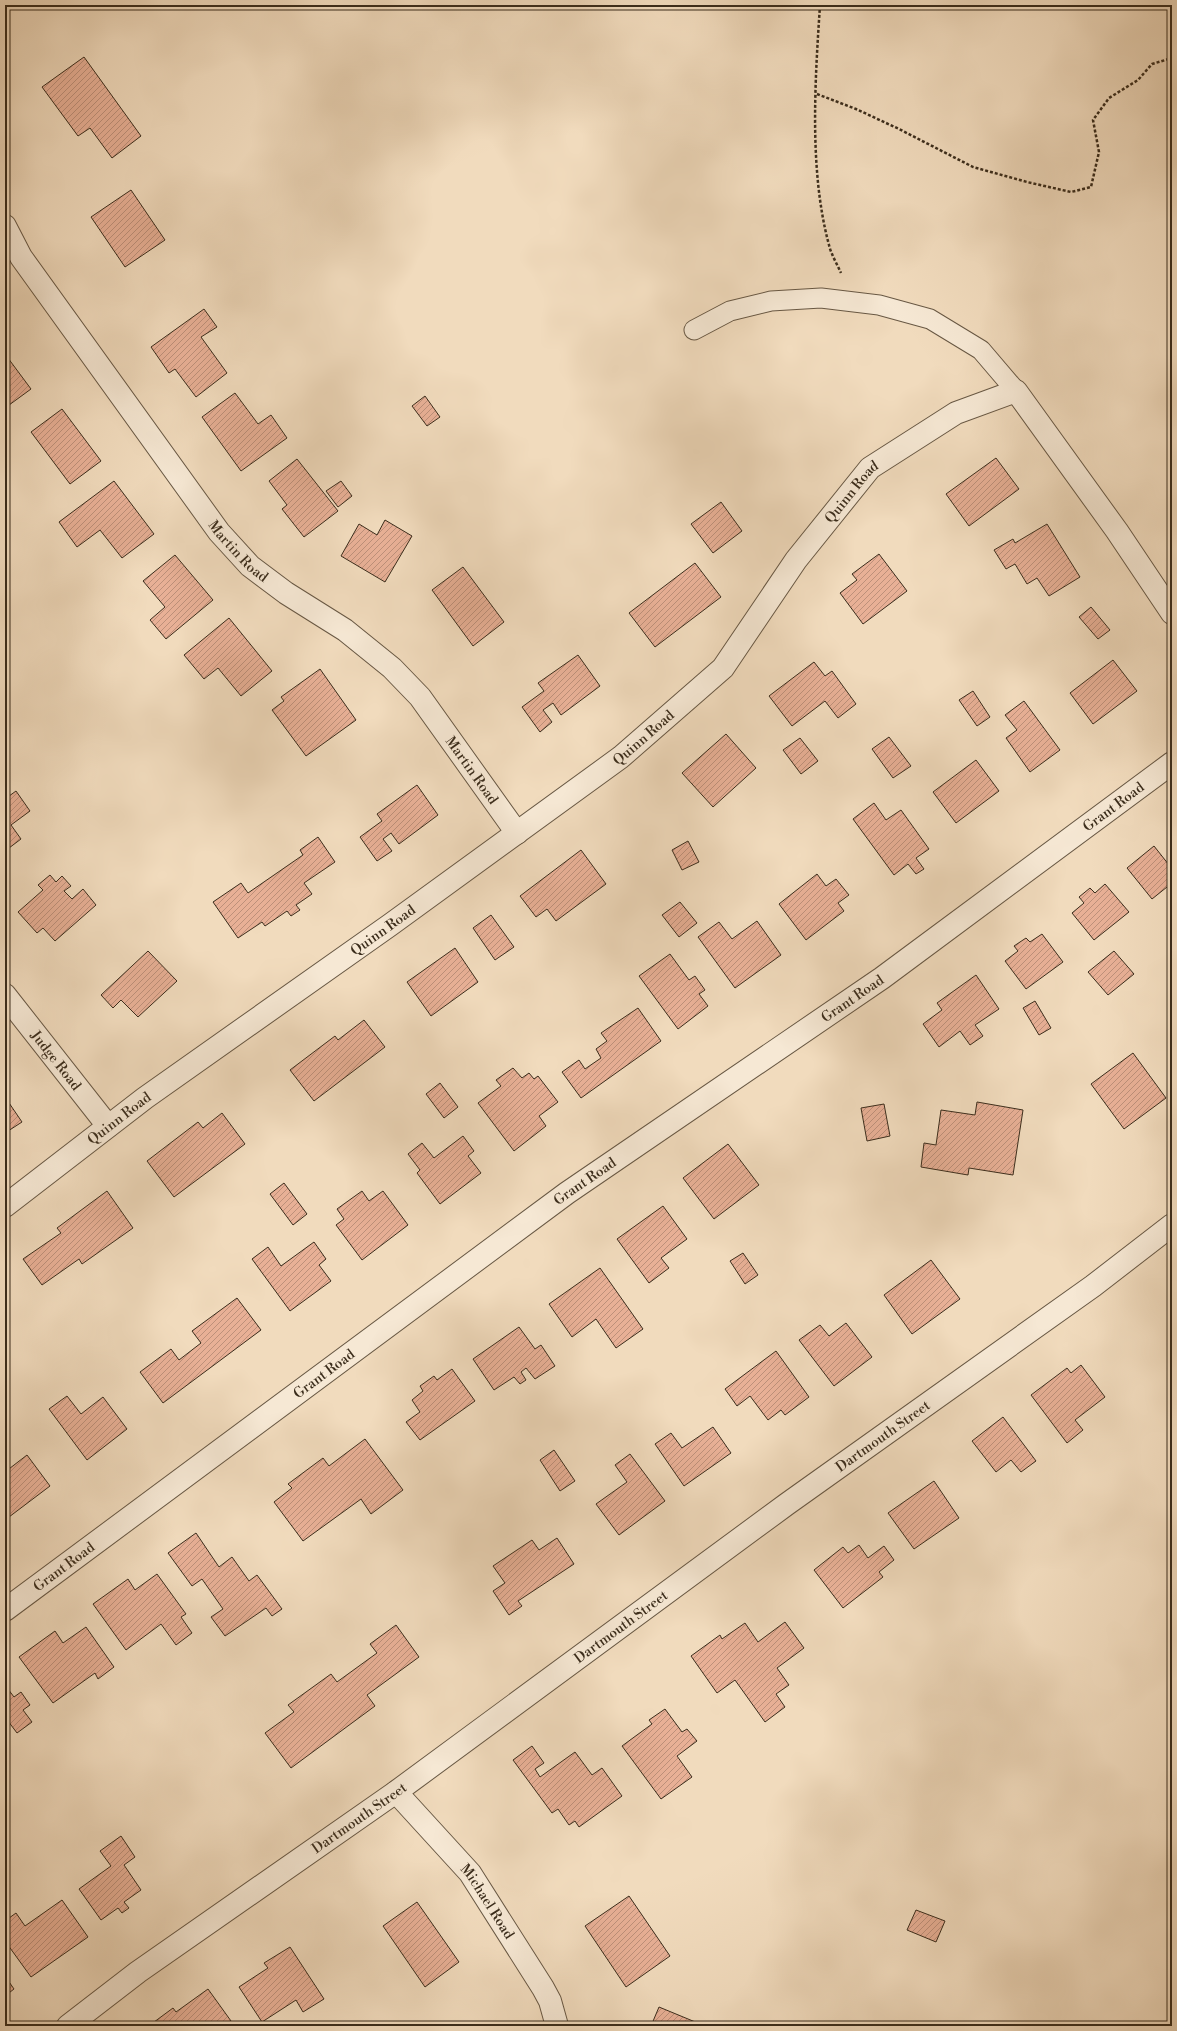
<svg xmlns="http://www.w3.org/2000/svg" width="1177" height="2031" viewBox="0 0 1177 2031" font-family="'Libre Bodoni',serif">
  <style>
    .building { fill: url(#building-hatch); stroke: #3b2d1c }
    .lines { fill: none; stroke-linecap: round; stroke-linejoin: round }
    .lane-casing { stroke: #685844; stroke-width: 21 }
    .street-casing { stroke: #685844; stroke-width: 24 }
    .path { stroke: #3b2d1c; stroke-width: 2.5; stroke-dasharray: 3 2; stroke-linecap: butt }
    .lane { stroke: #f6e8d4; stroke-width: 19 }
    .street { stroke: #f6e8d4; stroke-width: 22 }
    .labels { text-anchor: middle; stroke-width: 4; stroke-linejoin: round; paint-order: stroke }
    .street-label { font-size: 14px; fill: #3b2d1c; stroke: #f6e8d4 }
  </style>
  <defs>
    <pattern id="building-hatch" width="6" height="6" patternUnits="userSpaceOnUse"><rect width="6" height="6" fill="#e8b096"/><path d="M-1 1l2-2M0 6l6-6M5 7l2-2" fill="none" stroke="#bd907a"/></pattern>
  </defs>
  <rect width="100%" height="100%" fill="#f1dbbd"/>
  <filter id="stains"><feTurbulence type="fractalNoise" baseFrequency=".005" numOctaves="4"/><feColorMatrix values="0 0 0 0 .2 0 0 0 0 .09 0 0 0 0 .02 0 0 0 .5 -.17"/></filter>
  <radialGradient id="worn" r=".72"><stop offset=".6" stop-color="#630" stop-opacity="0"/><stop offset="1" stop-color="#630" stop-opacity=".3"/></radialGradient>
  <path class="building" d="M84,57L141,136L112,158L90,128L78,136L42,87Z
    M131,190L165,240L125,267L91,217Z
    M204,309L217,327L201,337L227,373L196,397L175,369L169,373L151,347Z
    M5,354L31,389L5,408Z
    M235,393L258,424L271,415L287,438L241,471L202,417Z
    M425,396L440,417L427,426L412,406Z
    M62,409L101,461L70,484L31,432Z
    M996,458L1019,489L969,526L946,494Z
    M297,459L338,511L304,537L282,509L287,505L269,481Z
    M114,481L154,534L122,558L100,530L77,547L59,522Z
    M341,481L352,496L338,507L326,491Z
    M721,502L742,531L713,553L691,524Z
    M385,520L412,536L385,582L341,556L359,524L377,535Z
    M1047,524L1080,577L1049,596L1037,578L1027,584L1015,564L1006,569L994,550L1013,539L1015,543Z
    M879,554L907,591L863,624L840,593L857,580L852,574Z
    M175,555L213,600L166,639L150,620L165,607L143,581Z
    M695,563L721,597L655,647L629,613Z
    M463,567L504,622L473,646L432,590Z
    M1091,607L1110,630L1098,639L1079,617Z
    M229,618L272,671L241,696L218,668L204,679L184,655Z
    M578,655L600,686L561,715L553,703L543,710L552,722L540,732L522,707L544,691L538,683Z
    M1113,660L1137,691L1093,724L1070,693Z
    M814,662L825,676L832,671L856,704L838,718L825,701L792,726L769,696Z
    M320,669L356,720L306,756L272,710L284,701L281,697Z
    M973,691L990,717L977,726L959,700Z
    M1024,701L1060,750L1030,772L1006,738L1017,730L1005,715Z
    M726,734L756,768L713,807L682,773Z
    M889,737L911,766L893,778L872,749Z
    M800,738L818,761L801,774L783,750Z
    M976,760L999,791L956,823L933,792Z
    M417,785L438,815L399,844L391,833L383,839L392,851L377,861L360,837L382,821L377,814Z
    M16,791L30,811L11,825L21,839L5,851V799Z
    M874,803L886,820L901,810L929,849L916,858L924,869L916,874L908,864L894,875L853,819Z
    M318,837L335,862L304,883L312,894L296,905L300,910L291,916L287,911L265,926L262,922L238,938L213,902L241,883L248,893L303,855L300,850Z
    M688,841L699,862L682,870L672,850Z
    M1154,846L1169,865L1172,863V883L1152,899L1127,868Z
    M581,850L606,884L556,921L547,909L536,917L520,896Z
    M817,874L826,886L836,879L849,895L838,903L844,911L806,940L779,904Z
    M50,875L56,882L62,876L71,886L64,891L72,899L83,889L96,905L55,941L43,928L37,933L18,912L43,890L38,885Z
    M1105,884L1129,912L1094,940L1072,913L1084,903L1079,897L1090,888L1095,893Z
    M680,902L697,923L679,937L662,915Z
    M491,915L514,947L495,960L473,928Z
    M757,921L781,955L735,988L698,937L719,922L732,939Z
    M1042,934L1063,962L1026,989L1005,961L1018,951L1014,946L1026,938L1030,942Z
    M455,948L478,982L431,1016L407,982Z
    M148,951L177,981L138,1017L121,1000L113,1008L101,995Z
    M1114,951L1134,974L1108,995L1088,972Z
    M670,954L689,980L695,976L705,990L699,994L708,1006L678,1029L639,976Z
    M976,975L999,1009L975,1025L983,1036L970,1045L960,1031L939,1047L923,1024L942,1010L937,1003Z
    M1035,1001L1051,1028L1039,1035L1023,1008Z
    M638,1008L661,1041L581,1098L562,1072L579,1060L585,1069L601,1058L596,1049L607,1041L601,1033Z
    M364,1020L385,1047L314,1101L290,1070L335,1036L338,1040Z
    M1133,1053L1166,1098L1124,1129L1091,1084Z
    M513,1068L522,1078L529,1073L534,1079L538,1076L558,1102L539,1116L546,1126L514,1151L478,1103L501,1086L496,1080Z
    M440,1083L458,1107L444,1118L426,1094Z
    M5,1097L22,1122L5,1133Z
    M977,1102L1023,1110L1013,1175L969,1168L968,1175L921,1167L924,1143L936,1145L941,1110L975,1115Z
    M884,1104L890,1136L867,1141L861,1108Z
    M222,1113L245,1144L174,1197L147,1161L198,1122L203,1128Z
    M463,1136L474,1151L468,1156L481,1173L440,1204L417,1173L420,1170L408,1154L422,1143L434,1158Z
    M728,1144L759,1185L714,1219L683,1178Z
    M284,1183L307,1214L293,1225L270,1194Z
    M107,1191L133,1228L82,1264L79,1259L42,1285L23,1259L61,1233L57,1228Z
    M362,1191L369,1201L383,1191L408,1225L362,1260L336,1225L344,1219L337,1209Z
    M663,1206L687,1239L661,1258L669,1268L649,1283L617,1239Z
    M314,1242L326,1259L319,1265L331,1281L290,1311L252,1259L268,1247L281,1266Z
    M743,1253L758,1275L745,1284L730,1261Z
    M931,1260L960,1299L912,1334L884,1295Z
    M600,1268L643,1329L616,1348L596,1319L572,1337L549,1304Z
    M237,1298L261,1330L163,1403L140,1372L171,1349L179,1360L201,1343L192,1331Z
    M846,1323L872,1357L834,1386L799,1340L820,1325L829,1336Z
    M519,1327L535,1349L541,1345L555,1366L535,1379L526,1368L521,1372L526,1380L520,1384L514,1377L494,1390L473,1359Z
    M776,1351L809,1397L785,1415L781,1410L768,1420L750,1396L737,1406L725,1389Z
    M1081,1365L1105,1397L1075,1420L1083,1430L1067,1443L1031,1395L1067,1368L1071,1373Z
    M452,1369L475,1401L420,1440L406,1422L420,1412L412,1400L423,1391L420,1386L434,1376L437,1380Z
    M67,1396L81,1414L103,1397L127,1429L87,1460L49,1409Z
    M1003,1417L1036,1461L1021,1472L1011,1460L996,1472L972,1441Z
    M713,1427L731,1453L684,1486L655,1444L671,1433L682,1448Z
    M365,1439L403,1490L371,1514L361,1499L303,1541L274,1502L292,1488L288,1484L323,1458L329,1466Z
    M554,1450L575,1481L560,1491L540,1460Z
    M630,1454L665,1501L619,1535L596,1504L627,1482L615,1465Z
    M27,1455L50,1486L9,1517L5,1512V1472Z
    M934,1481L959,1518L914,1549L888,1513Z
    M196,1533L219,1567L232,1557L249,1581L257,1575L282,1609L272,1616L266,1608L225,1636L211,1617L223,1609L202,1579L192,1586L168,1553Z
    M557,1538L574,1564L518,1601L522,1606L509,1615L493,1591L505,1583L493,1566L532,1540L539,1550Z
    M859,1545L868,1558L884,1546L894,1560L879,1572L883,1577L843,1608L814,1570L843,1547L848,1553Z
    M157,1574L186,1614L181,1617L192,1633L176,1645L161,1624L126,1650L93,1604L128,1579L135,1590Z
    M785,1622L804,1648L777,1668L789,1685L776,1694L785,1707L765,1722L735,1680L717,1693L691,1656L720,1635L722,1639L745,1623L758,1642Z
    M396,1625L419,1657L367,1695L375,1706L291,1768L265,1733L294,1712L288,1705L331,1674L337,1682L377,1653L370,1644Z
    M86,1627L114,1667L98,1679L95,1673L53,1703L19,1657L55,1631L63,1643Z
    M5,1685L14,1697L21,1692L30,1705L23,1710L32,1722L17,1733L8,1721L5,1723Z
    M665,1709L682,1732L687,1729L697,1741L677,1756L692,1777L661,1799L622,1746L652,1724L649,1720Z
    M532,1746L544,1763L535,1769L540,1777L575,1752L592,1775L602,1768L622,1796L579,1827L575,1821L569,1825L558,1809L552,1813L513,1760Z
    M121,1836L135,1857L124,1865L141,1890L124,1902L129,1908L122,1913L118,1908L101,1920L79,1889L111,1866L100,1851Z
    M629,1896L670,1956L626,1987L585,1926Z
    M62,1900L88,1937L31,1977L5,1941V1921L16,1913L25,1926Z
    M417,1902L459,1962L425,1987L383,1926Z
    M916,1910L945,1921L936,1942L907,1930Z
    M290,1947L324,1999L303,2012L296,2000L262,2022L239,1987L268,1968L264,1963Z
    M5,1976L14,1989L5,1996Z
    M208,1989L231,2021L224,2026L150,2025L173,2008L176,2012Z
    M659,2007L705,2026H651Z"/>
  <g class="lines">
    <defs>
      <path id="lane" d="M694,330L730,311L771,301L821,298L879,305L930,319L981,350L1016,391"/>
      <g id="street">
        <path id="s1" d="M5,226L21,257L219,532L250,566L286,593L345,630L392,668L420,697L517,833"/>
        <path id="s2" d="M5,995L108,1126"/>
        <path id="s3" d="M5,1206L145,1098L390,925L621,757L723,668L796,560L870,468L956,413L1016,391L1117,531L1172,613"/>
        <path id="s4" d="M5,1610L567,1193L882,978L1172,763"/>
        <path id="s5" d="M396,1792L470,1873L543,1988L550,2001L557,2026"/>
        <path id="s6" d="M68,2026L138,1972L396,1792L787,1504L1093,1286L1172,1225"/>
      </g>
    </defs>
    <use href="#lane" class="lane-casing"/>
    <use href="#street" class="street-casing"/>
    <path class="path" d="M820,5C815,81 809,171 829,245C831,254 837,264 841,273
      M817,94L856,109L899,129L973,167L1027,182L1071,192L1091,187L1099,152L1093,120L1109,98L1138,80L1152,64L1172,58"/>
    <use href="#lane" class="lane"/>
    <use href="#street" class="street"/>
  </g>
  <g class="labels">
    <g class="street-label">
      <text dy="5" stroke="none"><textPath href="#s3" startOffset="1116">Quinn Road</textPath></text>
      <text dy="5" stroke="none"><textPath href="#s1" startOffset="401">Martin Road</textPath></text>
      <text dy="5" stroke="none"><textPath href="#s3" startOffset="792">Quinn Road</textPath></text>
      <text dy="5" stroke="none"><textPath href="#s1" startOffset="725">Martin Road</textPath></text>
      <text dy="5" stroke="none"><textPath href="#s4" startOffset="1369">Grant Road</textPath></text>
      <text dy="5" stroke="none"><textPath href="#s3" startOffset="468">Quinn Road</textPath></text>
      <text dy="5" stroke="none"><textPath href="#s4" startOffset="1045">Grant Road</textPath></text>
      <text dy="5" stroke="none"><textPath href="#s2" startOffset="83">Judge Road</textPath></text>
      <text dy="5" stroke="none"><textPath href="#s3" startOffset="144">Quinn Road</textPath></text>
      <text dy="5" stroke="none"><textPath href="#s4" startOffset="721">Grant Road</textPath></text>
      <text dy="5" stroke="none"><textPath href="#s4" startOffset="397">Grant Road</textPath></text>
      <text dy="5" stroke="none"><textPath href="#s6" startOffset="1006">Dartmouth Street</textPath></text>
      <text dy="5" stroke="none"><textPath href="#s4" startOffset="73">Grant Road</textPath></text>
      <text dy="5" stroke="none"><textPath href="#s6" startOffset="682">Dartmouth Street</textPath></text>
      <text dy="5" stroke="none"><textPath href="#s6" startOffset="358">Dartmouth Street</textPath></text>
      <text dy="5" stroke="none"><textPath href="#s5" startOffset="143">Michael Road</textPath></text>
    </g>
  </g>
  <rect width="1177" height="2031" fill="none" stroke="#f1dbbd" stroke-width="20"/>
  <rect x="6" y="6" width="1165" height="2019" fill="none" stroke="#3b2d1c" stroke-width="2"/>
  <rect x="10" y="10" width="1157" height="2011" fill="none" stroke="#3b2d1c"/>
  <rect width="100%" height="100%" filter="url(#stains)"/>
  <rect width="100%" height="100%" fill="url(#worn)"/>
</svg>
